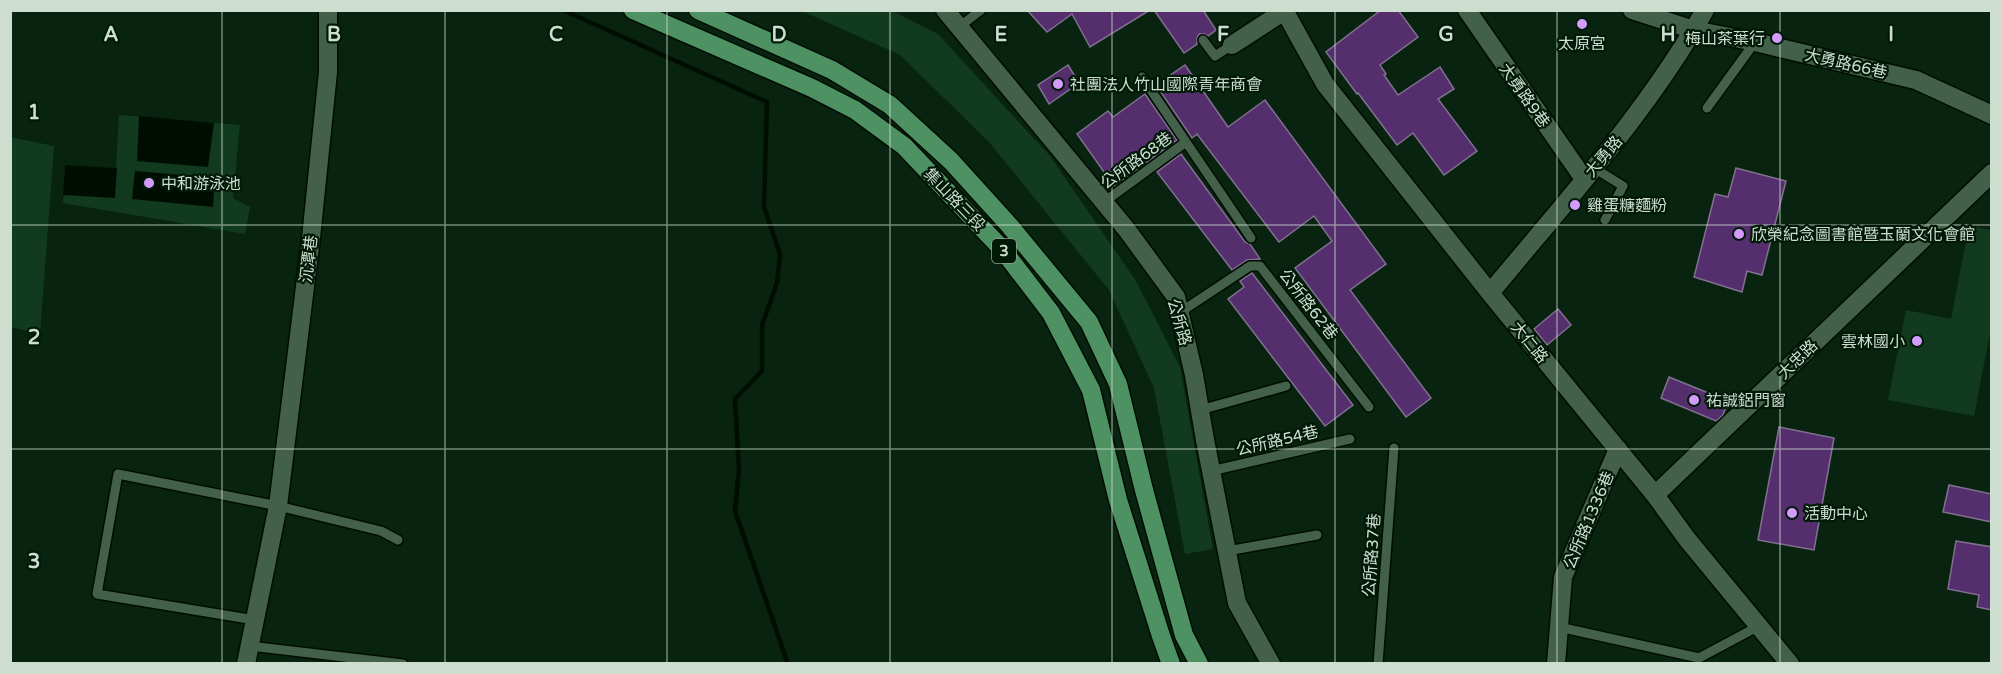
<svg xmlns="http://www.w3.org/2000/svg" width="2002" height="674" viewBox="0 0 2002 674" font-family="'Varela Round','Noto Sans TC',sans-serif">
  <style>
    .green { fill: #123a1f }
    .water { fill: #000e02 }
    .lines { fill: none; stroke-linecap: round; stroke-linejoin: round }
    .stream { stroke: #000e02; stroke-width: 4.5 }
    .building { fill: #542e6d; stroke: #81718f; stroke-width: 1.5 }
    .lane-casing { stroke: #000d01; stroke-width: 12 }
    .street-casing { stroke: #000d01; stroke-width: 21 }
    .primary-casing { stroke: #000d01; stroke-width: 21 }
    .lane { stroke: #43604a; stroke-width: 9 }
    .street { stroke: #43604a; stroke-width: 18 }
    .primary { stroke: #4e9162; stroke-width: 18 }
    .grid { fill: none; stroke: #cdddd0; stroke-width: 1.5; stroke-opacity: 0.55 }
    .poi-dot { fill: #d39cfc; stroke: #011a08; stroke-width: 2 }
    .labels { text-anchor: middle; stroke-width: 4.5; stroke-linejoin: round; paint-order: stroke }
    .shield { fill: #011a08; stroke: #90a294; stroke-width: 1.5 }
    .shield-label { font-size: 15px; font-weight: bold; fill: #cdddd0 }
    .poi-label { font-size: 16px; fill: #cdddd0; stroke: #011a08; text-anchor: start }
    .street-label { font-size: 16px; fill: #cdddd0; stroke: #011a08 }
    .grid-label { font-size: 20px; text-anchor: middle; font-weight: bold; fill: #cdddd0; stroke: #011a08; stroke-width: 4.5; stroke-linejoin: round; paint-order: stroke }
  </style>
  <rect width="100%" height="100%" fill="#082411"/>
  <path class="green" d="M802,11H892L938,34L1050,156L1136,281L1180,367L1213,549L1185,554L1154,388L1109,290L989,142L900,55Z
    M119,115L240,125L233,198L250,207L245,234L63,203L65,165L116,168Z
    M10,137L54,146L40,334L11,327Z
    M1969,226L1992,230L1991,328L1974,416L1888,400L1906,310L1951,319Z"/>
  <path class="water" d="M139,116L214,123L208,167L137,161Z
    M65,165L117,168L115,198L63,195Z
    M135,171L215,178L213,207L132,199Z"/>
  <g class="lines">
    <path class="stream" d="M563,10L767,102L764,207L780,254L777,283L762,325V371L735,399L739,470L735,511L788,664"/>
  </g>
  <path class="building" d="M1027,10H1150L1090,47L1072,14L1047,32Z
    M1154,10H1203L1216,30L1208,36L1205,34H1199L1197,38V44L1184,53Z
    M1381,10H1398L1418,37L1380,65L1386,74L1384,75L1398,95L1440,67L1454,89L1438,99L1477,151L1444,175L1413,133L1397,145L1358,93L1357,94L1326,52Z
    M1068,65L1079,83L1049,104L1038,85Z
    M1185,65L1228,127L1265,100L1386,264L1350,290L1431,398L1406,417L1295,268L1332,241L1314,216L1279,242L1197,134L1192,138L1156,85Z
    M1145,94L1177,140L1114,186L1077,134L1108,111L1113,117Z
    M1181,154L1245,242L1250,244L1260,259L1247,260L1232,270L1157,172Z
    M1736,168L1786,181L1762,275L1747,271L1742,292L1694,277L1715,194L1728,197Z
    M1252,273L1353,405L1325,426L1228,299L1244,287L1240,281Z
    M1558,309L1571,325L1547,345L1534,329Z
    M1669,377L1728,401L1723,415L1716,421L1661,398Z
    M1779,427L1834,438L1814,550L1758,540Z
    M1949,485L1992,494V522L1943,512Z
    M1956,541L1992,547V610L1977,607L1979,595L1948,589Z"/>
  <g class="lines">
    <defs>
      <path id="lane" d="M959,27L981,10
        M1203,40L1215,56L1232,45
        M1142,77L1251,238
        M1707,108L1755,42
        M1594,168L1623,186L1605,220
        M1104,202L1186,142
        M1179,313L1250,266H1260L1369,407
        M1200,410L1286,386
        M1211,471L1350,439
        M1227,551L1317,535
        M255,620L97,594L118,474L278,506L381,531L398,540
        M1559,627L1699,658L1759,626
        M250,646L403,664
        M1378,664L1394,448"/>
      <path id="street" d="M945,10L1127,230L1176,297L1194,375L1205,440L1237,603L1271,664
        M1284,10L1325,84L1490,293L1655,495L1687,539L1790,664
        M1467,10L1584,179
        M1632,10L1694,30L1755,42L1916,80L1992,115
        M1232,45L1286,10
        M1490,293C1565,202 1646,114 1705,10
        M1655,495L1992,173
        M246,664L278,506L311,238L328,72V10
        M1556,664L1563,577L1618,449"/>
      <path id="primary" d="M633,10L812,88L855,110L904,146L1002,249L1051,313L1091,390L1118,500L1161,636L1171,664
        M698,10L832,70L890,105L951,161L1009,225L1089,322L1118,384L1144,490L1184,635L1199,664"/>
    </defs>
    <use href="#lane" class="lane-casing"/>
    <use href="#street" class="street-casing"/>
    <use href="#primary" class="primary-casing"/>
    <use href="#lane" class="lane"/>
    <use href="#street" class="street"/>
    <use href="#primary" class="primary"/>
  </g>
  <path class="grid" d="M222,10V664M445,10V664M667,10V664M890,10V664M1112,10V664M1335,10V664M1557,10V664M1780,10V664M10,225H1992M10,449H1992"/>
  <g class="poi-dot">
    <circle cx="1582" cy="24" r="6"/>
    <circle cx="1777" cy="38" r="6"/>
    <circle cx="1058" cy="84" r="6"/>
    <circle cx="149" cy="183" r="6"/>
    <circle cx="1575" cy="205" r="6"/>
    <circle cx="1739" cy="234" r="6"/>
    <circle cx="1917" cy="341" r="6"/>
    <circle cx="1694" cy="400" r="6"/>
    <circle cx="1792" cy="513" r="6"/>
  </g>
  <g class="labels">
    <rect class="shield" x="992" y="239" width="24" height="24" rx="4.5"/>
    <g class="shield-label">
      <text x="1004" y="256">3</text>
    </g>
    <g class="poi-label">
      <text x="1765" y="44" text-anchor="end">梅山茶葉行</text>
      <text x="1582" y="49" text-anchor="middle">太原宮</text>
      <text x="1070" y="90">社團法人竹山國際青年商會</text>
      <text x="161" y="189">中和游泳池</text>
      <text x="1587" y="211">雞蛋糖麵粉</text>
      <text x="1751" y="240">欣榮紀念圖書館暨玉蘭文化會館</text>
      <text x="1905" y="347" text-anchor="end">雲林國小</text>
      <text x="1706" y="406">祐誠鋁門窗</text>
      <text x="1804" y="519">活動中心</text>
    </g>
    <g class="street-label">
      <text transform="translate(1846 63) rotate(13)" y="6">大勇路66巷</text>
      <text transform="translate(1525 95) rotate(55)" y="6">大勇路9巷</text>
      <text transform="translate(1603 156) rotate(-50)" y="6">大勇路</text>
      <text transform="translate(1136 160) rotate(-36)" y="6">公所路68巷</text>
      <text transform="translate(955 199) rotate(46)" y="6">集山路三段</text>
      <text transform="translate(308 259) rotate(-83)" y="6">沉潭巷</text>
      <text transform="translate(1309 304) rotate(52)" y="6">公所路62巷</text>
      <text transform="translate(1180 322) rotate(74)" y="6">公所路</text>
      <text transform="translate(1530 342) rotate(51)" y="6">大仁路</text>
      <text transform="translate(1797 359) rotate(-44)" y="6">大忠路</text>
      <text transform="translate(1277 440) rotate(-13)" y="6">公所路54巷</text>
      <text transform="translate(1588 520) rotate(-67)" y="6">公所路1336巷</text>
      <text transform="translate(1371 555) rotate(-86)" y="6">公所路37巷</text>
    </g>
  </g>
  <g class="grid-label">
    <text x="111" y="41">A</text>
    <text x="334" y="41">B</text>
    <text x="556" y="41">C</text>
    <text x="779" y="41">D</text>
    <text x="1001" y="41">E</text>
    <text x="1223" y="41">F</text>
    <text x="1446" y="41">G</text>
    <text x="1668" y="41">H</text>
    <text x="1891" y="41">I</text>
    <text x="34" y="119">1</text>
    <text x="34" y="344">2</text>
    <text x="34" y="568">3</text>
  </g>
  <rect width="2002" height="674" fill="none" stroke="#cdddd0" stroke-width="24"/>
</svg>
